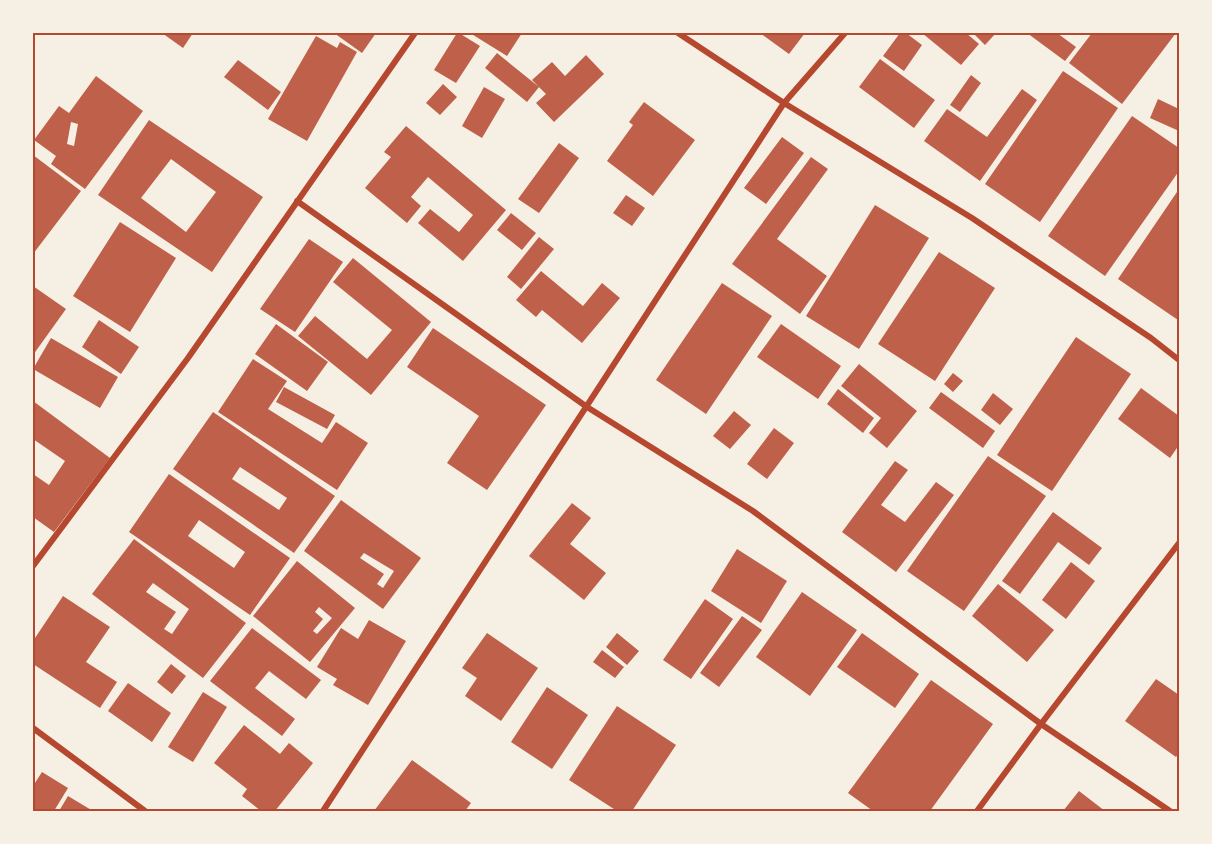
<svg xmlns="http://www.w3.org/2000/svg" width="1212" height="844" viewBox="0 0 1212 844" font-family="'Golos Text',sans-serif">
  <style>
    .building { fill: #bf614a; fill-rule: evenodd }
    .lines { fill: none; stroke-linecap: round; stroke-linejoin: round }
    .minor { stroke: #b5482f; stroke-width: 6 }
    .neatline { fill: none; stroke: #b5482f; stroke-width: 2 }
  </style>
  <rect width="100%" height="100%" fill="#f6efe4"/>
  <path class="building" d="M162,33H193L183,48Z
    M334,33H376L362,53Z
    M457,33H459L480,46L456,83L434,70Z
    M470,33H522L507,56Z
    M760,33H805L789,54Z
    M900,33H906L922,45L904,71L883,56Z
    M922,33H966L979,44L961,65Z
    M973,33H996L985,45Z
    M1027,33H1057L1076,47L1065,61Z
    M1092,33H1176L1122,104L1069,63Z
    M316,36L337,48L340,42L357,52L307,141L268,119Z
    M497,53L539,87L527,102L485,68Z
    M586,55L604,74L554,122L536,103L546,94L532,80L552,62L565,76Z
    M880,59L935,100L914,128L859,87Z
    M238,60L281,92L268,110L224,77Z
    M1063,71L1118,108L1040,222L985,184Z
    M971,75L981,83L960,112L950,105Z
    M96,76L143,111L85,189L51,164L56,156L34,140L59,106L69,113ZM71,122L78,124L74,146L67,144Z
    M443,84L457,97L440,115L426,103Z
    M484,87L505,99L482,138L462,126Z
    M1022,89L1037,100L980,181L924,141L947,109L987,137Z
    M1158,99L1179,109V131L1150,118Z
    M644,102L695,140L653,196L607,161L633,125L629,122Z
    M1132,116L1179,148V171L1105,276L1048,236Z
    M149,120L263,197L212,272L98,195ZM171,159L216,192L186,232L141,198Z
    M406,126L506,210L463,261L418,223L430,209L459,232L473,215L428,177L411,197L421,206L407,223L365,188L391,157L384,152Z
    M782,137L804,153L766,204L744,188Z
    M559,143L579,158L539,213L518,199Z
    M33,155L81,191L33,254Z
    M811,157L828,169L777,239L827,276L800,314L732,264Z
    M1179,189V318L1178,320L1118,279Z
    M626,195L645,208L632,226L613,213Z
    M875,205L929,238L859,349L806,316Z
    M511,213L536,233L522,250L497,230Z
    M120,222L176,258L130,332L73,296Z
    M539,237L554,249L521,289L507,277Z
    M309,239L343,262L295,332L260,309Z
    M939,252L995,288L935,381L878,344Z
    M353,258L431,322L371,395L298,336L315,316L367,359L392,330L333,282Z
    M541,271L583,306L602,283L620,298L582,343L542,310L536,317L516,300Z
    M722,283L772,316L706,414L656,380Z
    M33,286L66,309L33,355Z
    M99,320L139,347L121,374L82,347Z
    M276,324L328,362L307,391L255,354Z
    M781,324L841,366L818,399L757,357Z
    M433,328L546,405L487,490L447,463L479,416L407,367Z
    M1076,337L1131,374L1052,491L997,455Z
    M51,338L118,377L100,408L33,369Z
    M253,359L287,381L268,409L322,443L336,422L368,443L337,490L218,412Z
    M859,364L917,411L887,448L869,433L881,418L841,386Z
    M953,373L963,381L953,392L944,384Z
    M284,387L335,415L327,429L276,402Z
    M1141,388L1179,416V445L1170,458L1118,419Z
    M838,389L874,418L863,433L827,404Z
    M941,392L995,431L983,448L929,408Z
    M993,393L1013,409L1000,425L981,410Z
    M33,401L110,458L54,532L33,517V474L49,485L65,461L33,439Z
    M734,411L751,425L730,449L713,436Z
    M213,412L335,496L294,553L173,469ZM240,467L287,498L279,510L232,479Z
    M774,428L794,443L767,479L747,464Z
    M988,456L1046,496L964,611L907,571Z
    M895,461L908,470L881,505L905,522L936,482L954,495L896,572L842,532Z
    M169,474L290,558L250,615L129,532ZM199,520L245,552L234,568L188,536Z
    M341,500L421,558L383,609L304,551ZM364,553L394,571L383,588L377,584L384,574L360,558Z
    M572,503L591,518L570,544L606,573L584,600L529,556Z
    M1053,512L1102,548L1089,565L1058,542L1020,594L1002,581Z
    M134,539L246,623L203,678L92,594ZM153,583L189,609L172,634L164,629L176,612L146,592Z
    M737,549L787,581L761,623L711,591Z
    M297,561L355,608L310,662L253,616ZM319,607L332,618L317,634L313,631L323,619L315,612Z
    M1071,562L1095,581L1066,619L1042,600Z
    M998,584L1054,630L1027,662L972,616Z
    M802,592L857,630L810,696L756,657Z
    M63,596L110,627L86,662L117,682L100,708L33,664V641Z
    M705,599L733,619L691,679L663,660Z
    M742,616L762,630L719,687L700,673Z
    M369,620L406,641L368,705L333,685L337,679L317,667L341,628L358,639Z
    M252,628L321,680L306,699L269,671L255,688L295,719L282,736L210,681Z
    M487,633L538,668L501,721L465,696L477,678L462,668Z
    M617,633L639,651L627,665L606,647Z
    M862,633L919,674L895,708L837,667Z
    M602,650L624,667L615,678L593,662Z
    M171,664L186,676L172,694L157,682Z
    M1156,679L1179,695V753L1176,757L1125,721Z
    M931,680L993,724L930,811H873L848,793Z
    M128,683L171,713L152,742L108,711Z
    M547,687L588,715L552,769L511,742Z
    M203,692L227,707L193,762L168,747Z
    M617,706L676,745L632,811H617L569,780Z
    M244,725L280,754L289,743L313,763L275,811H261L242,796L247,789L214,763Z
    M412,760L471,803L465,811H374Z
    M42,772L68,788L54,811H33V786Z
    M1079,791L1105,811H1063Z
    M68,796L93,811H59Z"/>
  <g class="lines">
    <path class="minor" d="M678,33L784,103L972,218L1151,338L1179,360
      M297,201L587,407L753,511L1041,724L1170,811
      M33,566L188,358L415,33
      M33,728L145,811
      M323,811L784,103L845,33
      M977,811L1041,724L1179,543"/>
  </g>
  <rect width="1212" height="844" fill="none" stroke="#f6efe4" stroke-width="69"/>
  <rect x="34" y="34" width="1144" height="776" class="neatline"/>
</svg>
